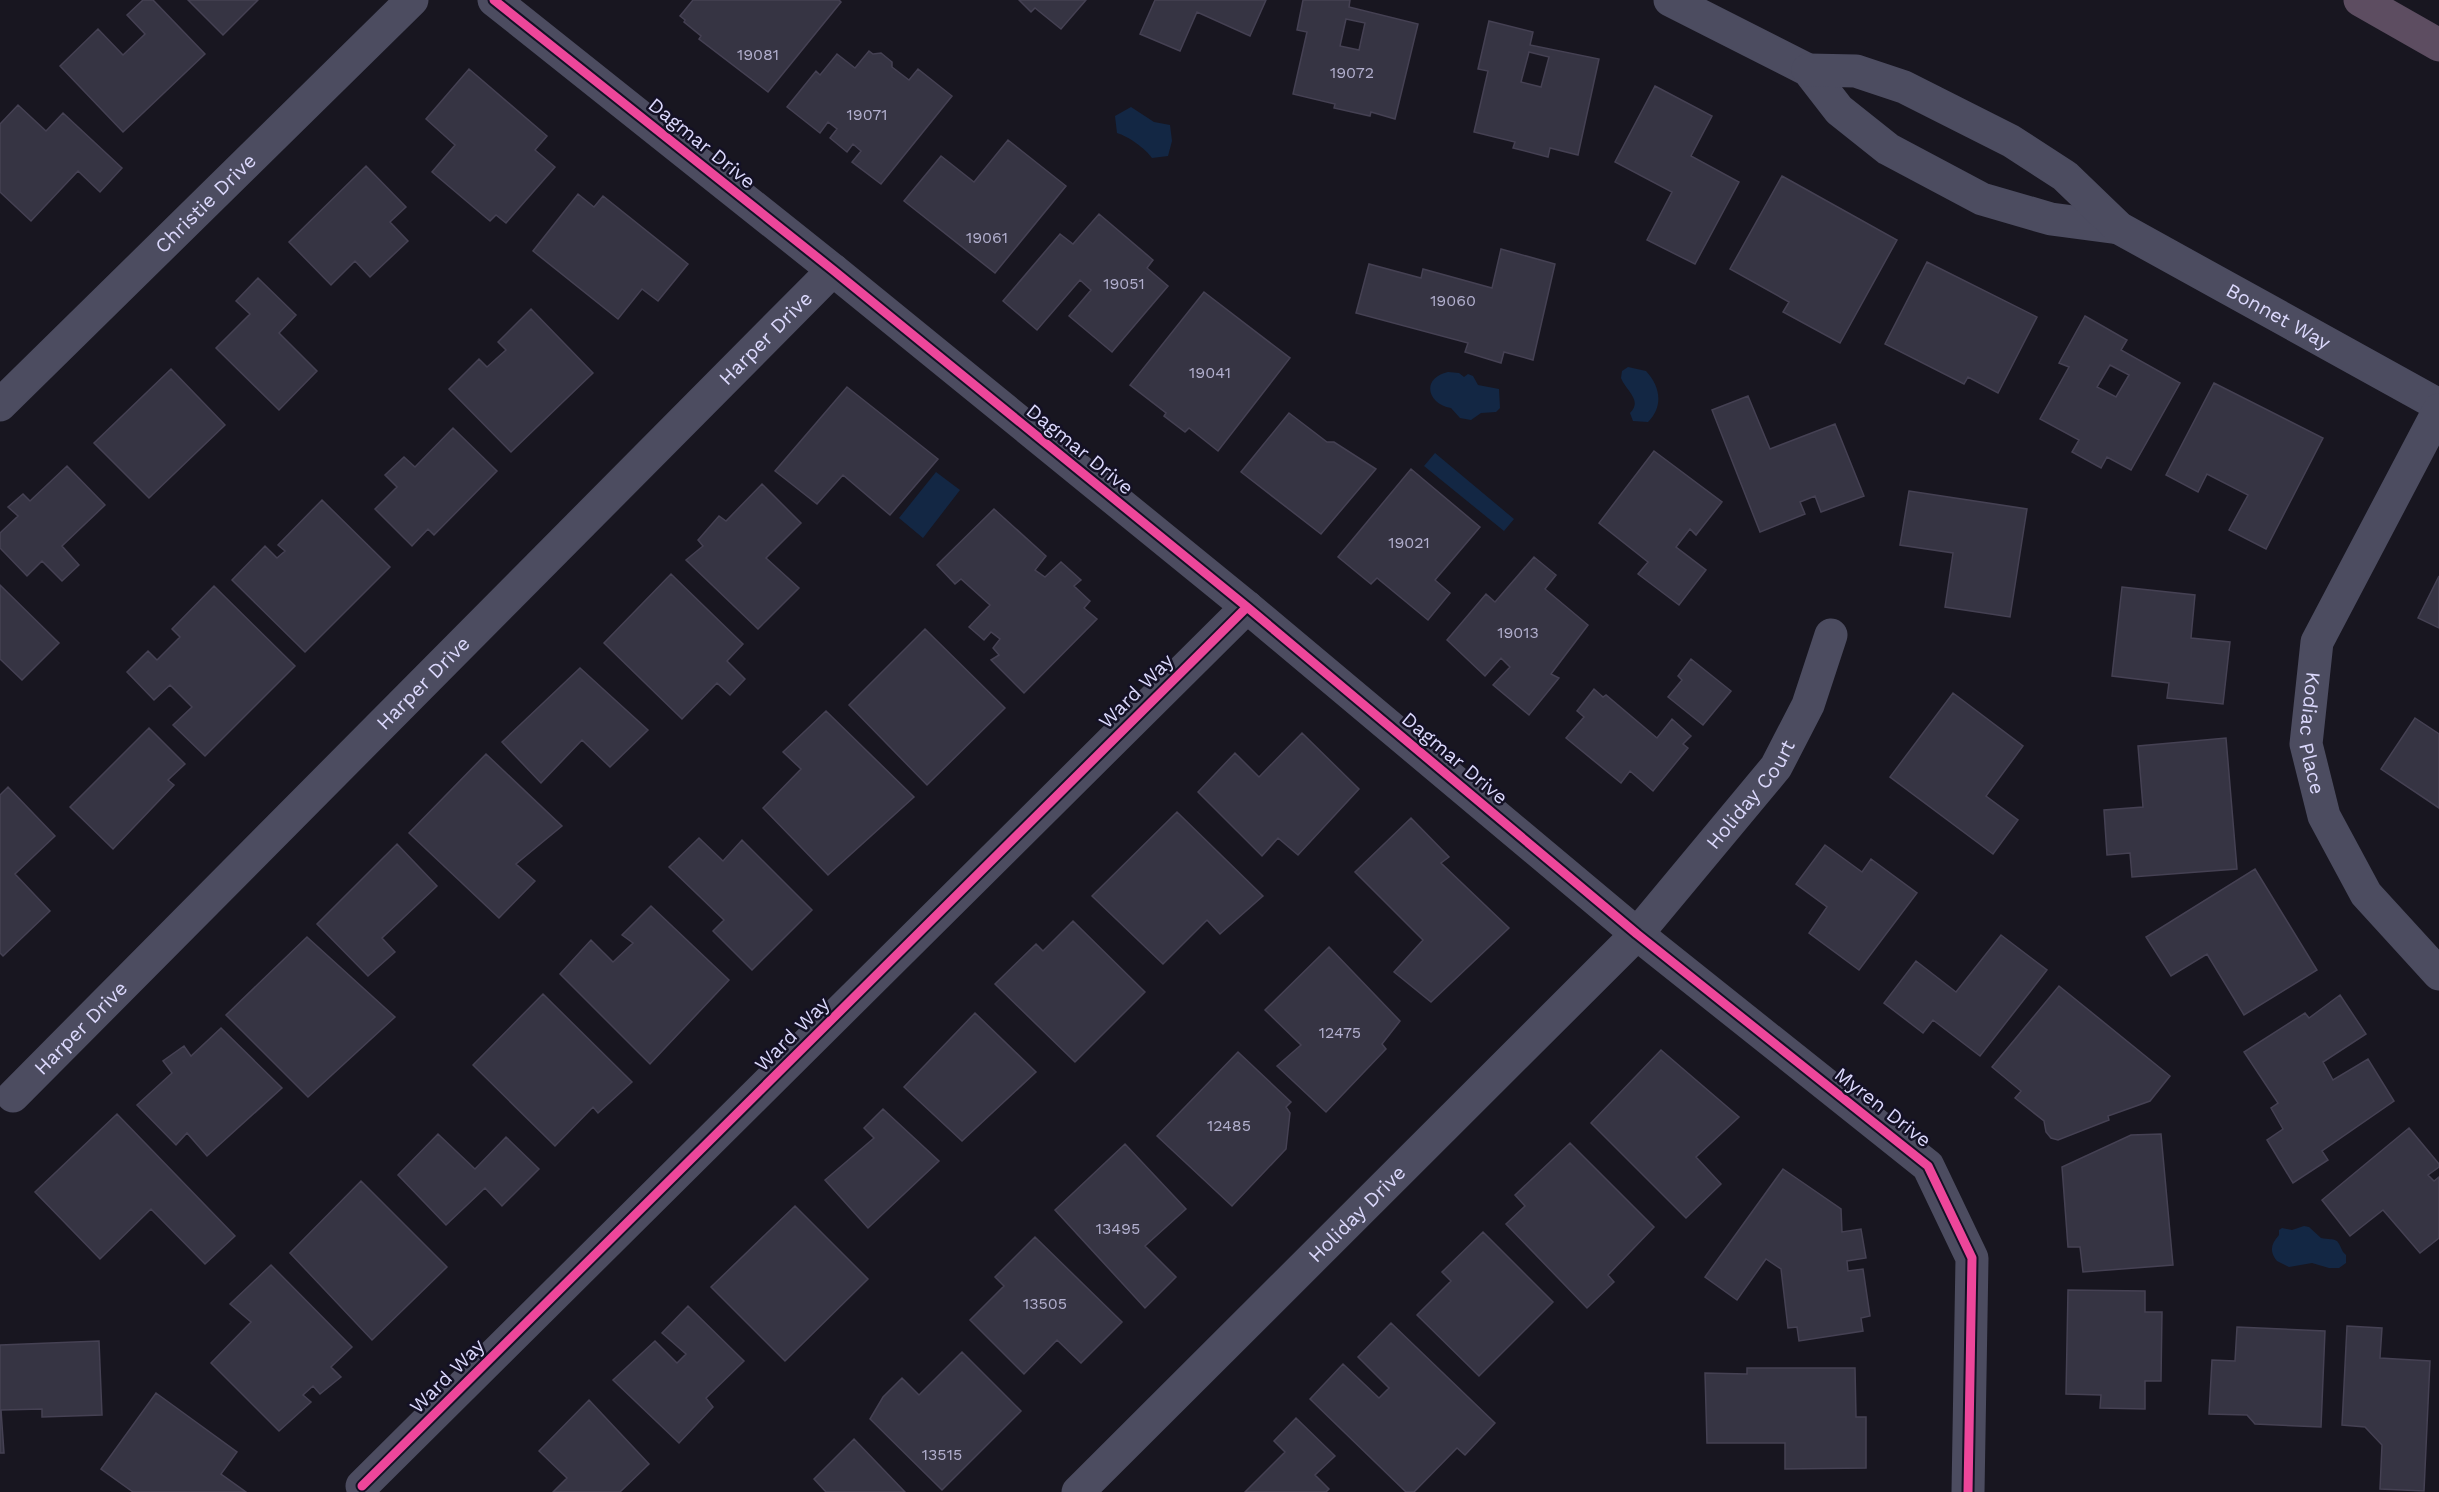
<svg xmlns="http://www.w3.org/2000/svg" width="2439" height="1492" viewBox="0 0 2439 1492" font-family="'Work Sans',sans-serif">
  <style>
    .water { fill: #132744 }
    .building { fill: #363443; stroke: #454153; stroke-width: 1.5; fill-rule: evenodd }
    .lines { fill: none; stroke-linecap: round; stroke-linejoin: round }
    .minor { stroke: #4c4c60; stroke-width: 33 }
    .highway { stroke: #5d4d61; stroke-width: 33 }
    .cycleway-casing { stroke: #141125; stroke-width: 13 }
    .cycleway { stroke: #ed469a; stroke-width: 9 }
    .labels { text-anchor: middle; stroke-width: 5; stroke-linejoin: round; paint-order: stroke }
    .number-label { font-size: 16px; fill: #b2afce }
    .street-label { font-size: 20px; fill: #dbd8fc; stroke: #141125 }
  </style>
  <rect width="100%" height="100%" fill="#181620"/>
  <path class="water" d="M1131,107L1154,122L1170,125L1172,141L1168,156L1152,158C1146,149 1128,136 1117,133L1115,116Z
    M1628,367L1646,371C1660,386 1664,406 1648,422L1633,421L1630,413C1643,400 1626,391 1621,378L1622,371Z
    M1448,372L1459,373L1464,377L1468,374L1473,376L1478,385L1499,389L1500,408L1496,412L1481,413L1471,420L1460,418L1451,408C1427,404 1421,378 1448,372Z
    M1435,453L1514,519L1504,531L1424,466Z
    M936,472L960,490L923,538L899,518Z
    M2304,1226L2309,1227L2321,1238C2337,1241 2336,1236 2343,1252L2346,1255V1263L2339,1268H2329L2312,1263L2289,1267L2277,1261C2269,1251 2271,1244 2279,1235V1230L2282,1228L2292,1230Z"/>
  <path class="building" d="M143,0H153L205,54L123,132L60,66L98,29L123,55L145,34L127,15Z
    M188,0H258L223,35Z
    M693,0H839L841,2L768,92L699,39L701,36L684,22L685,20L680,16Z
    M1019,0H1086L1061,29L1035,8L1031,12Z
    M1155,0H1266L1250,36L1197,12L1180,51L1140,34Z
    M1303,0H1350L1349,7L1418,24L1395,119L1371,112L1370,116L1334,108L1335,104L1293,94L1307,32L1297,30ZM1346,19L1365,23L1359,50L1340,46Z
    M1489,21L1533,32L1530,45L1599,59L1578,155L1550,148L1548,157L1513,148L1515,142L1474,132L1488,71L1478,69ZM1529,52L1549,57L1541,87L1521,82Z
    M869,51L873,54L881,53L892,62V67L909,80L918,69L952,96L881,184L852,162L861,151L853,144L847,152L830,138L837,129L828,122L820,133L787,107L816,71L820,75L837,54L855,68Z
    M469,69L547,136L535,150L555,167L506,223L496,215L490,221L432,172L455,145L426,119Z
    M1655,86L1712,116L1691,156L1739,182L1695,264L1647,240L1672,192L1615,162Z
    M18,105L46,131L63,113L122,168L100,192L78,171L31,221L0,192V124Z
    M1008,140L1066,186L995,273L904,201L941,156L974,182Z
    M366,166L406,207L390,222L408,241L370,277L355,261L331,285L289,242Z
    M1782,176L1897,240L1840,343L1783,312L1789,302L1730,269Z
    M578,194L594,207L603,196L688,264L658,301L642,289L618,319L533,251Z
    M1099,214L1153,260L1147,268L1168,286L1112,352L1069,316L1091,290L1080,280L1037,330L1003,301L1060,234L1073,244Z
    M1501,249L1555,264L1533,360L1504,352L1501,363L1465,352L1468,343L1356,313L1369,264L1421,278L1423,269L1492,288Z
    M1927,262L2037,317L1998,393L1968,377L1964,384L1885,344Z
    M258,278L296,315L279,333L317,371L279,410L216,348L250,314L236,301Z
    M1204,292L1290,358L1218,451L1189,428L1185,432L1164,416L1166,413L1130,385Z
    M531,309L593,373L511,452L449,389L479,359L487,367L506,350L498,342Z
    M2085,316L2127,340L2121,350L2180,383L2131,470L2107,457L2101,468L2072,452L2079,440L2040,419L2069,367L2059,363ZM2110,365L2129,375L2116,397L2097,387Z
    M171,369L225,425L149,498L94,443Z
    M2214,383L2323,438L2266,549L2229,530L2248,495L2207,474L2198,492L2166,475Z
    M847,387L938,459L890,515L843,475L817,504L775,471Z
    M1748,396L1770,449L1835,424L1864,496L1821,512L1815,496L1800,502L1805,514L1760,532L1712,410Z
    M1289,413L1327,442H1334L1376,469L1321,534L1241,472Z
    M453,428L497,471L434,535L428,529L412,546L375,509L397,487L385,475L404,457L415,467Z
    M1654,451L1722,502L1696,535L1690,529L1676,547L1706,570L1679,605L1638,574L1648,562L1599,523Z
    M67,466L105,505L62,546L79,565L62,581L42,561L27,576L0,548V533L18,516L8,507L23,494L30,501Z
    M1411,469L1480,527L1435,580L1450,593L1428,620L1377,578L1371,584L1338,557Z
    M762,484L801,523L766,558L799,588L758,629L686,560L703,546L698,540L719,516L726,521Z
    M1909,491L2027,509L2010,617L1945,607L1953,553L1900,545Z
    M322,500L390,567L305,652L232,580L265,546L277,558L285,551L278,545Z
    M994,509L1046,556L1035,570L1045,577L1061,562L1081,580L1074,586L1090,601L1084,608L1097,619L1024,693L991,660L999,655L993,648L1000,639L991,632L984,640L969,627L990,605L961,579L955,584L937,565Z
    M1534,557L1556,575L1545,589L1588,625L1551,674L1559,678L1529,715L1493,685L1510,667L1501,658L1485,676L1447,640L1486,594L1495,602Z
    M671,574L743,644L727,661L745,679L730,695L717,683L682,719L604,643Z
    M2439,576V628L2418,618Z
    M0,585L59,643L22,680L0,659Z
    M214,586L295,666L205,756L173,725L192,707L170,685L154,700L127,672L148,651L157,660L180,637L172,629Z
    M2122,587L2195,595L2191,638L2230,642L2223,704L2167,698L2169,683L2112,676Z
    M925,629L1005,708L927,785L849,705Z
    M1691,659L1731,691L1703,725L1668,697L1682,680L1678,676Z
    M580,668L648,730L610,767L582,740L541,783L502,742Z
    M1594,689L1603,697L1606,695L1657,738L1672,719L1691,736L1683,744L1688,748L1653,791L1630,771L1621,783L1566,738L1584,717L1577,711Z
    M1953,693L2023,746L1986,796L2018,820L1993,854L1890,777Z
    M826,711L914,797L828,875L763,808L801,769L783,752Z
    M2415,718L2439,734V808L2381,769Z
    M149,728L185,764L168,780L174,785L113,849L70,807Z
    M1302,733L1359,789L1298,855L1278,838L1262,856L1198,792L1235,753L1259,777Z
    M2226,738L2237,869L2132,877L2130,853L2107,855L2104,810L2143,807L2138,746Z
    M486,754L562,826L516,864L535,881L499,918L409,833Z
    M8,787L55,836L15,874L50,911L3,956L0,953V795Z
    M1177,812L1263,896L1220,934L1207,920L1163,964L1092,896Z
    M1411,818L1449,857L1441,863L1509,928L1431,1002L1394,972L1423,940L1355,872Z
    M699,838L723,861L742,840L812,910L752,970L713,931L724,920L669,867Z
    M397,844L437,886L382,938L395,952L368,976L317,924Z
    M1825,845L1862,872L1871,859L1917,893L1859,970L1809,933L1827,907L1796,884Z
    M2255,869L2317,970L2244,1015L2207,954L2171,976L2146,937Z
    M651,906L729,980L650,1064L560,974L591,940L613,962L633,943L622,935Z
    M1073,921L1145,992L1075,1062L995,984L1036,944L1043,951Z
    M2001,935L2047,970L1980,1056L1933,1020L1923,1033L1884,1003L1916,961L1956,992Z
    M307,937L395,1017L308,1097L226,1015Z
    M1329,947L1400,1021L1382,1044L1386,1049L1326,1112L1277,1066L1301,1045L1265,1010Z
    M2059,986L2170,1076L2150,1101L2108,1116L2109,1120L2058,1140L2051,1138L2046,1132L2044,1121L2015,1098L2021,1091L1992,1067Z
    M543,994L632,1082L598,1113L593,1107L555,1146L473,1065Z
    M2340,995L2366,1034L2323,1062L2333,1080L2368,1059L2394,1101L2322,1151L2328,1160L2293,1183L2267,1140L2283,1129L2271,1108L2278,1103L2244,1052L2305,1013L2309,1018Z
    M975,1013L1036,1072L962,1141L904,1087Z
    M221,1028L282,1088L207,1156L187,1133L176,1145L137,1105L172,1073L163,1061L184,1046L191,1056Z
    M1661,1050L1739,1117L1696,1157L1721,1184L1686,1218L1591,1123Z
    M1238,1052L1291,1102L1286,1107L1290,1113L1286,1149L1232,1206L1157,1136Z
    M883,1109L939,1161L868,1228L825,1180L874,1138L864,1128Z
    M117,1114L235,1236L205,1264L151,1209L100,1259L35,1192Z
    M2409,1128L2439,1164V1167L2428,1175L2434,1181L2439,1177V1238L2420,1253L2383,1210L2350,1236L2322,1200Z
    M438,1134L475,1169L506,1137L539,1169L502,1206L485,1188L446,1225L398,1175Z
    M2161,1134L2173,1265L2083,1272L2080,1247H2068L2062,1167L2131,1135Z
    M1570,1143L1654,1227L1608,1275L1614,1282L1587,1308L1506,1224L1525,1206L1515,1195Z
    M1125,1144L1186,1209L1145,1246L1176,1277L1145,1308L1055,1210Z
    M1783,1169L1841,1209L1842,1232L1861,1229L1866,1258L1847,1261L1848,1271L1863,1269L1870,1316L1861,1318L1863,1331L1799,1341L1797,1327L1788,1328L1781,1269L1766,1259L1737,1300L1705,1277Z
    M361,1181L447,1267L372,1340L290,1253Z
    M795,1206L868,1279L785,1361L711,1287Z
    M1483,1232L1553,1302L1479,1376L1417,1315L1451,1281L1442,1272Z
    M1035,1237L1122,1322L1081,1363L1057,1340L1024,1374L970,1320L1004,1286L995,1277Z
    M271,1265L352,1347L331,1367L341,1377L320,1394L313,1386L303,1395L311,1402L279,1431L211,1363L251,1322L230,1304Z
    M2068,1290L2145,1291V1312H2162L2161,1381H2145V1409L2100,1408L2101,1395L2066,1394Z
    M688,1306L744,1361L706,1398L713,1407L679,1443L613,1380L655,1341L677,1363L686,1354L662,1333Z
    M1391,1323L1495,1423L1465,1455L1457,1448L1414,1492H1406L1310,1399L1343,1364L1379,1398L1389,1388L1358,1357Z
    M2347,1326L2382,1328L2380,1358L2430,1361L2424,1491L2380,1489L2382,1445L2365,1427L2342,1425Z
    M2237,1327L2325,1331L2321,1427L2255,1424L2247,1415L2209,1414L2212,1360L2235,1361Z
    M99,1341L102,1415L42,1417V1409L1,1410L4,1453H0V1345Z
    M962,1352L1021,1411L942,1490L870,1419L883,1397L902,1378L919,1395Z
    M1747,1368H1855L1856,1417H1866V1468L1785,1469V1443H1707L1705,1373L1747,1374Z
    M156,1393L237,1452L221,1474L246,1492H133L101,1469Z
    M589,1400L649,1464L620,1492H553L567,1478L539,1451Z
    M1296,1418L1335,1456L1315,1475L1329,1489L1326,1492H1245L1285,1452L1274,1441Z
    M854,1439L905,1492H826L814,1479Z"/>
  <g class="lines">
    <g class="minor">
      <path d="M494,0L833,270L1247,607L1637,934L1928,1166L1972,1258L1968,1492"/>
      <path d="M1670,0L1808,70L1839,110L1888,149L1982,199L2051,219L2119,228"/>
      <path id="s1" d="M1808,70L1856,71L1904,87L2011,141L2065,176L2119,228L2439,405"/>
      <path id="s2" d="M0,405L412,0"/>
      <path id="s3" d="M2439,410L2317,642L2306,744L2324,816L2366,894L2439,974"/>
      <path id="s4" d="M13,1096L833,270"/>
      <path d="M362,1486L1247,607"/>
      <path id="s5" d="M1078,1492L1637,934L1776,767L1808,705L1831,635"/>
    </g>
    <path class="highway" d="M2360,0L2439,45"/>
    <defs>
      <path id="cycleway" d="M494,0L833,270L1247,607L1637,934L1928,1166L1972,1258L1968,1492
        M362,1486L1247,607"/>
    </defs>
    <use href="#cycleway" class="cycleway-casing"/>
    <use href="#cycleway" class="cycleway"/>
  </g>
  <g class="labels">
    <g class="number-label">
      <text x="758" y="60">19081</text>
      <text x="1352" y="78">19072</text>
      <text x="867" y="120">19071</text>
      <text x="987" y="243">19061</text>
      <text x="1124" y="289">19051</text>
      <text x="1453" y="306">19060</text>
      <text x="1210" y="378">19041</text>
      <text x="1409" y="548">19021</text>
      <text x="1518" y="638">19013</text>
      <text x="1340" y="1038">12475</text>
      <text x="1229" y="1131">12485</text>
      <text x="1118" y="1234">13495</text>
      <text x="1045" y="1309">13505</text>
      <text x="942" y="1460">13515</text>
    </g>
    <g class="street-label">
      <text transform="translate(702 143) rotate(39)" y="7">Dagmar Drive</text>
      <text dy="7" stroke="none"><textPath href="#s2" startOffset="288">Christie Drive</textPath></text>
      <text dy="7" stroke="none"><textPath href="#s1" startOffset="540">Bonnet Way</textPath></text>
      <text dy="7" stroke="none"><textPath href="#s4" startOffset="1068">Harper Drive</textPath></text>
      <text transform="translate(1080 449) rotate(39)" y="7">Dagmar Drive</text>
      <text dy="7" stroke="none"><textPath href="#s4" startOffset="582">Harper Drive</textPath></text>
      <text transform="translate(1136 691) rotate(-45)" y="7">Ward Way</text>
      <text dy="7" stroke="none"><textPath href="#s3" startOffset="354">Kodiac Place</textPath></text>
      <text transform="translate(1455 758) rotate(40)" y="7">Dagmar Drive</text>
      <text dy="7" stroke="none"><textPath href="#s5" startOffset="970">Holiday Court</textPath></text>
      <text dy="7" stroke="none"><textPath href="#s4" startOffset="96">Harper Drive</textPath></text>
      <text transform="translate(792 1034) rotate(-45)" y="7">Ward Way</text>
      <text transform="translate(1883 1107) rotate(38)" y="7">Myren Drive</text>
      <text dy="7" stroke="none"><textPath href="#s5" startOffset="394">Holiday Drive</textPath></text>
      <text transform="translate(447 1376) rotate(-45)" y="7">Ward Way</text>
    </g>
  </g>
</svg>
